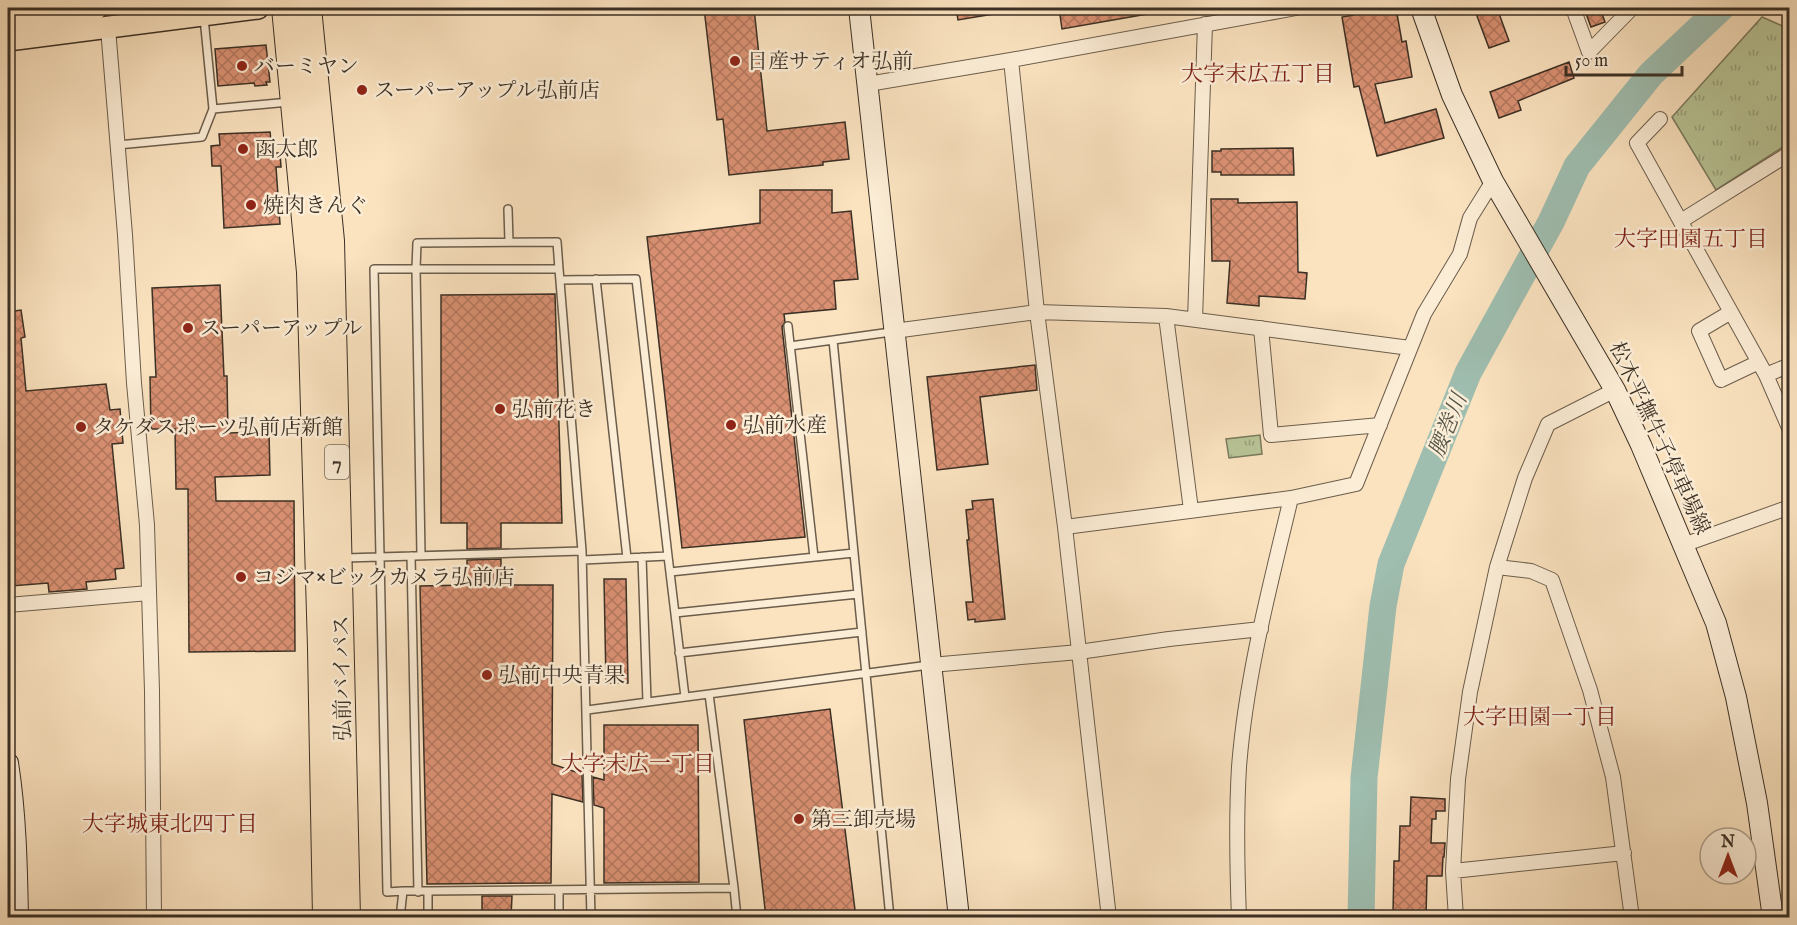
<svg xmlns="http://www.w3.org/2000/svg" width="1797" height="925" viewBox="0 0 1797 925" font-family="'IM FELL English','Noto Serif JP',serif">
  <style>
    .park { fill: url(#park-tufts); stroke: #7a7a5e; stroke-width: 1.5 }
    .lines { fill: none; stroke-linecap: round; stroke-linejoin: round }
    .river { stroke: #9fbeb0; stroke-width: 27 }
    .building { fill: url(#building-cross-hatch); stroke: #3b3025; stroke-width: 1.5 }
    .lane-casing { stroke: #6b5d4c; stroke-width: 10 }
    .street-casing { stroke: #6b5d4c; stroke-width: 16 }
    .secondary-casing { stroke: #3b3025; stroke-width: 22 }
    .primary-casing { stroke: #3b3025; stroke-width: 24 }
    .highway-casing { stroke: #3b3025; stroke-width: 28 }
    .lane { stroke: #fcedd6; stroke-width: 7 }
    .street { stroke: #fcedd6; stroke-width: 14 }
    .secondary { stroke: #fcedd6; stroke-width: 20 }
    .primary { stroke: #fbe3c0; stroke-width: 21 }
    .highway { stroke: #fbe3c0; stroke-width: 26 }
    .poi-dot { fill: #8f2418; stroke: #fcedd6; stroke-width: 2 }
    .labels { text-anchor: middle; stroke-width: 5; stroke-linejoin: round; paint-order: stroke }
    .shield { fill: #fcedd6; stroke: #75695a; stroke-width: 1.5 }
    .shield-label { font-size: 20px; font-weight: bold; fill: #3b3025 }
    .poi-label { font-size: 21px; fill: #3b3025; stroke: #fcedd6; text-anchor: start }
    .street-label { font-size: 21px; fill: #3b3025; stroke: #fcedd6 }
    .neighbourhood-label { font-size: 22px; fill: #7a1f14; stroke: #fcedd6 }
    .water-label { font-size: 22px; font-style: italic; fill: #545448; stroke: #fcedd6 }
  </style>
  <defs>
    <pattern id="park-tufts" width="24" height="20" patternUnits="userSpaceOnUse" patternTransform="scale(1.5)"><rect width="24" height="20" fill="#b9c597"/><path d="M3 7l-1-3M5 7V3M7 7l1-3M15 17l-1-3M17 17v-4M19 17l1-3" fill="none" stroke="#98a07b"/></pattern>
    <pattern id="building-cross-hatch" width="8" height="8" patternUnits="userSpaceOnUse" patternTransform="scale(1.5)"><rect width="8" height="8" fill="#da9173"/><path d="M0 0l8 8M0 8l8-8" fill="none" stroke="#b2775e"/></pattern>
  </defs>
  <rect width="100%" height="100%" fill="#fbe3c0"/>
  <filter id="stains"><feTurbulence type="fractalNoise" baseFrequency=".00333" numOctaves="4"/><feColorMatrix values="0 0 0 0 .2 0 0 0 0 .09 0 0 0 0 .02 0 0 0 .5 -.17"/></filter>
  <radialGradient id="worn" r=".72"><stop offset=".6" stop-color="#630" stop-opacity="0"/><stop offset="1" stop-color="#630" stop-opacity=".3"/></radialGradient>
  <path class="park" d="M1762,17L1785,27L1789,58V143L1716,190L1672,117Z
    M1260,435L1262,454L1229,458L1226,439Z"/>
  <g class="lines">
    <path class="river" d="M1361,918L1364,778L1383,606L1391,564L1468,373L1551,222L1577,166L1651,74L1721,8"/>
  </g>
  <path class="building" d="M704,8H754L767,131L845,122L849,159L823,162V165L729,175L723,119L717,120Z
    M956,8H993V14L958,20Z
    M1059,8H1147V14L1062,29Z
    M1372,8H1396L1402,42L1406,41L1412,77L1375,84L1385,123L1436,109L1444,138L1377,156L1359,86L1354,87L1342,17L1354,15L1353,11Z
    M1474,8H1497L1509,41L1489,48Z
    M1584,8H1600L1605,22L1591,27Z
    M266,45L270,82H266L267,85L255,86L254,83L218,86L215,49Z
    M1569,62L1574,78L1518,101L1521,110L1499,118L1490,92Z
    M270,132L271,140H275V153H280L281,167H276L280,224L224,228L221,166H212L211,146L220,145L219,134Z
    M1293,148L1294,175H1221V172H1212V151H1221V149Z
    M760,190H832V213L851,211L858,279L834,281L836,309L784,314L785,322L782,327L805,537L682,548L647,237L760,223Z
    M1211,199H1238V203L1297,202L1298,272L1307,273L1305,299L1259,296V306L1227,303L1230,261H1212Z
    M220,285L224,376H227L228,433L269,432L270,475L215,477L216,501H294L295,651L189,652L188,489H176L175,429H151L150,377H156L152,288Z
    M555,294L562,523H501V548L467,549V523H441V295Z
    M21,310L25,337L21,338L26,391L106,384L110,410L120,409L123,443L112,444L124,568L115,569L116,579L86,582L87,589L49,592L48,583L11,586V577H8V312Z
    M1035,365L1037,390L980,397L988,464L937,470L927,377Z
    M993,499L1005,619L975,622V619L968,620L966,602H973L967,540H969L966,510L973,509L972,501Z
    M501,559V585H553L552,764L582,774L583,802L552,794L551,883L427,884L420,586L467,585V560Z
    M604,579H626L628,683H606Z
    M830,709L856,918H766L744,720Z
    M604,725H698L699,882L604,883V808L594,805L593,777L604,780Z
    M1411,797L1445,799V811H1436V819H1432L1431,843H1445L1444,857H1443L1442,876H1427L1426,916L1393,915L1394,861H1399L1400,826H1410Z
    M482,896H512L511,918H482Z"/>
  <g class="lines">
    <defs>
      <path id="lane" d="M204,18L213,109
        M118,145L202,137L213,109L289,102
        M508,209L509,242
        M596,279L627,558
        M560,280L636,279L668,556
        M788,326L814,557
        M833,340L890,918
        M790,346L891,332
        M421,555L416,269L417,243L557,242L559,269
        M411,556L418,892
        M642,557L647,702
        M345,558L582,551
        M583,560L668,556L685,697
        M670,572L854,553
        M675,613L858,594
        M679,653L862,632
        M709,694L734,888
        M587,710L929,665
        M559,890V918
        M403,891H428V918
        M428,891L734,888L737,918
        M400,918L403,891L387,892L374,269H559L582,551L591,918"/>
      <path id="street" d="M1573,8L1589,52L1632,8
        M108,28L125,235L134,383L147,525L152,691L154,918
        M1011,60L1037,312L1065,527L1109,918
        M868,84L1011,60L1296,8
        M1660,119L1637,143L1766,375L1790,430
        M1681,221L1790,153
        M1731,312L1699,331L1721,380L1759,362
        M1166,316L1191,510
        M1195,320L1205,24
        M1261,328L1271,435L1380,425
        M894,331L1037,312L1166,316L1410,348
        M1766,375L1790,365
        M1065,527L1291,498L1356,484L1424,314L1460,254L1470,218L1493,181
        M1683,545L1790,507
        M1497,567L1531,571L1552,580L1590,690L1613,777L1632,918
        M8,605L149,593
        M931,665L1079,652L1169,639L1261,629
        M1453,871L1624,853
        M1239,918C1237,867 1236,817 1239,767C1246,676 1270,586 1291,498
        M1456,918L1453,871L1458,779L1470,692L1497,567L1525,478L1548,424L1615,390"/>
      <path id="secondary" d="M859,8L959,918
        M1421,8L1452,95L1493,181L1615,390L1641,445L1716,623L1736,697L1757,803L1773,918
        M8,763C16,814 17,866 18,918"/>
      <path id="primary" d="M8,19L97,8
        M8,40L258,8"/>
      <path id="highway" d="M285,8L310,272L321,648L326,918
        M308,8L331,241L347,918"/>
    </defs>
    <use href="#lane" class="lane-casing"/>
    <use href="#street" class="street-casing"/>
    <use href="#secondary" class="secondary-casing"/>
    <use href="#primary" class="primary-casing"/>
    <use href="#highway" class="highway-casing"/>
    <use href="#lane" class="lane"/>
    <use href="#street" class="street"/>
    <use href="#secondary" class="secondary"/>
    <use href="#primary" class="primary"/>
    <use href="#highway" class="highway"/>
  </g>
  <g class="poi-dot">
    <circle cx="735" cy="61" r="6"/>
    <circle cx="242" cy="66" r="6"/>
    <circle cx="362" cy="90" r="6"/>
    <circle cx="243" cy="149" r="6"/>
    <circle cx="251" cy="205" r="6"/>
    <circle cx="188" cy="328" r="6"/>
    <circle cx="500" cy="409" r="6"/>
    <circle cx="731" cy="425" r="6"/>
    <circle cx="81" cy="427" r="6"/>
    <circle cx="241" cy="577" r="6"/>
    <circle cx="487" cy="675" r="6"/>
    <circle cx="799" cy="819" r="6"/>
  </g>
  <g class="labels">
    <rect class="shield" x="325" y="445" width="24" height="34" rx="4.5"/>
    <g class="shield-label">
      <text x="337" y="469">7</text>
    </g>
    <g class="poi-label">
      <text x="747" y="68">日産サティオ弘前</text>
      <text x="254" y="73">バーミヤン</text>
      <text x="374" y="97">スーパーアップル弘前店</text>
      <text x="255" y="156">函太郎</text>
      <text x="263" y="212">焼肉きんぐ</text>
      <text x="200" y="335">スーパーアップル</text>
      <text x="512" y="416">弘前花き</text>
      <text x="743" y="432">弘前水産</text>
      <text x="93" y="434">タケダスポーツ弘前店新館</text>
      <text x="253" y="584">コジマ×ビックカメラ弘前店</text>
      <text x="499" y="682">弘前中央青果</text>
      <text x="811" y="826">第三卸売場</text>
    </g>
    <g class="street-label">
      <text transform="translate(1660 438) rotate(65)" y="7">松木平撫牛子停車場線</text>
      <text transform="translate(342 678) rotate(-91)" y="7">弘前バイパス</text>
    </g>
    <g class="neighbourhood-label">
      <text x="1258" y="81">大字末広五丁目</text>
      <text x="1691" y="246">大字田園五丁目</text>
      <text x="1540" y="724">大字田園一丁目</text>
      <text x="638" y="771">大字末広一丁目</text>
      <text x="170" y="831">大字城東北四丁目</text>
    </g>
    <g class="water-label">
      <text transform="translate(1447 425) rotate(-68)" y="8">腰巻川</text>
    </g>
  </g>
  <rect width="1797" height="925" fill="none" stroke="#fbe3c0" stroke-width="30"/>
  <rect x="9" y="9" width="1779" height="907" fill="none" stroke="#3b3025" stroke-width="3"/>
  <rect x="15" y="15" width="1767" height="895" fill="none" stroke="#3b3025" stroke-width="1.5"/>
  <g transform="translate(1728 856)"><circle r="28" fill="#fcedd6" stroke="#afa18f" stroke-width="1.5"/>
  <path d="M0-4.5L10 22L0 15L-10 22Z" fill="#8f2418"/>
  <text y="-9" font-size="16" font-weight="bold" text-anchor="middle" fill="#3b3025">N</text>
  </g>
  <path d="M1566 66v9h116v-9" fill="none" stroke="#3b3025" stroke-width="3"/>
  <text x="1575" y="66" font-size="18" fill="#3b3025" stroke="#fcedd6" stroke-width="4.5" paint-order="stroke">50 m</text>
  <rect width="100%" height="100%" filter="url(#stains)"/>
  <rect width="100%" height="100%" fill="url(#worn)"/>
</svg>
